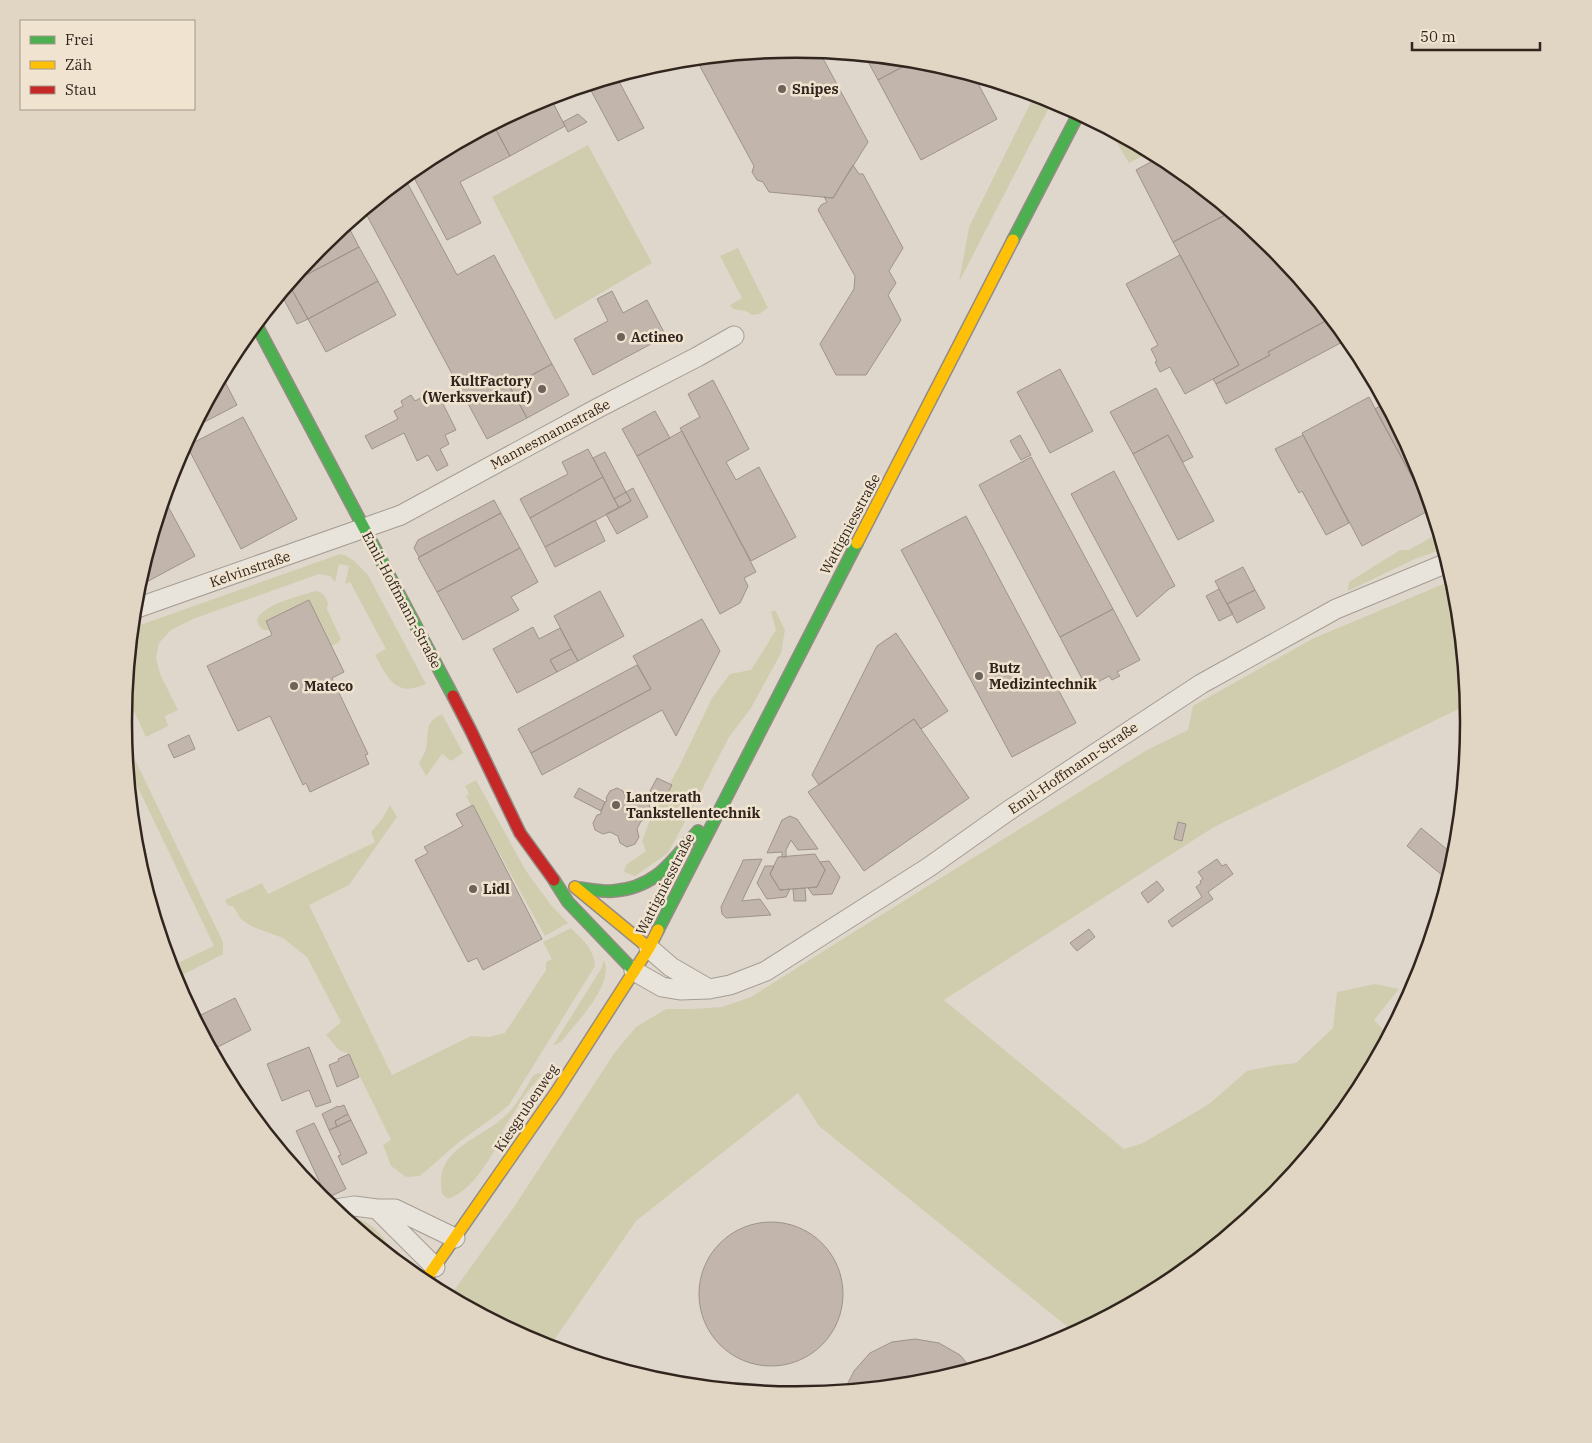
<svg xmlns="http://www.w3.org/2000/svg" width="1592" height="1443" viewBox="0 0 1592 1443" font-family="'IBM Plex Serif',serif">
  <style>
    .green { fill: #d0cdaf }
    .building { fill: #c2b6ac; stroke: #9e938b }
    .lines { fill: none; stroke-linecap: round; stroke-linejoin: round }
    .street-casing { stroke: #a49d94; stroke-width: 21 }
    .fast-casing { stroke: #948c84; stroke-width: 14 }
    .slow-casing { stroke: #948c84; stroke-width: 14 }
    .jam-casing { stroke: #948c84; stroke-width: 14 }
    .street { stroke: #e8e3db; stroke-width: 19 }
    .fast { stroke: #4caf50; stroke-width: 11 }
    .slow { stroke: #ffc107; stroke-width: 11 }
    .jam { stroke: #c62828; stroke-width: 11 }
    .poi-dot { fill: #6e635b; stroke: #f0e4d1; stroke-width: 2 }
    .labels { text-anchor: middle; stroke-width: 5; stroke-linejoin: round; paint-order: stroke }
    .poi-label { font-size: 14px; font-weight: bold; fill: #31251e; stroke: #f0e4d1; text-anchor: start }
    .street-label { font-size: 14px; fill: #31251e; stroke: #f0e4d1 }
    .rim { fill: none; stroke: #31251e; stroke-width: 2.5 }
  </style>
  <rect width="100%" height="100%" fill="#dfd7cb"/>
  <path class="green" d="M1035,94L1053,100L959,282L969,227Z
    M1109,130L1150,152L1129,163Z
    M588,145L652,263L555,320L492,197Z
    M738,248L768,308L759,314L752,315L746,311L733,309L730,305L742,298L720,256Z
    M1435,535L1440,539L1443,549L1415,559L1348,591L1349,582L1400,550H1409Z
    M340,554C352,556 359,566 368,575L426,684C395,698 388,678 375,655L386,649L350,582L345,584L349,566L339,564L335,582L330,576L319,574L193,619L171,630L159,643L156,658L160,674L178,710L165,716L168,726L146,737L126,694L132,628Z
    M1453,580L1456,591L1467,705L1214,827L944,1000L1124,1149L1143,1143L1209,1104L1247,1071L1271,1066L1296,1063L1333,1028L1337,992L1375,984L1399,989L1374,1020L1388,1034L1355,1096L1272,1197L1170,1281L1074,1332L819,1126L798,1093L636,1221L550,1346L538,1343L450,1296L514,1207L615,1052L636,1027L666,1009H692L722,1007L751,997L857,930L1147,750L1188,730L1193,706L1314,638Z
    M317,591L322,593L326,598L328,603L327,609L341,639L338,643L331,646L309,600L266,621L270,630C262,631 259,628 257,620C262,605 297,597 311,592Z
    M775,610L785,630L781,653L751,708L729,737L692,809L668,853L635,876L624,872L626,865L646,851L642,841L652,815L679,767L712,698L730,674L751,670L776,630L771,612Z
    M442,714L463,753L451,761L442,754L426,776L419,763C421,759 425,754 426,748C430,731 423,723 442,714Z
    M125,739L223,942V954L175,979L171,966L214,946L128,767Z
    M476,780L526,871L551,905L568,923L545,936L473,806H471L466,796L469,794L465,786Z
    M390,805L397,817L349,885L309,905L392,1075L471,1036L489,1037L505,1033L546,970V962L552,959L543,942L571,928C583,940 594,949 595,966L509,1105L498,1114L459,1142L420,1176L406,1177L391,1166L383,1145L391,1140L349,1054L339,1050L326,1035L341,1022L307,957L283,938L251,926L241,919L233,906H228L225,900L262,883L268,894L375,842L371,832L382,819Z
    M604,960C615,984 575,1024 561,1042L555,1045L554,1044L601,969Z
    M538,1073L542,1074L527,1092L502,1131L504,1136C489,1158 474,1190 448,1199L442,1194C433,1147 482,1140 507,1114C518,1104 525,1088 533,1076Z
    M349,1217C353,1218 357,1218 361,1220C373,1224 390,1241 391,1255L346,1218Z"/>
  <path class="building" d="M796,49L819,51L868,142L833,198L769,192L763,182L757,180L752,172L754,166L696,59Z
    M865,56L915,60L878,80Z
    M915,60L928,62L974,76L997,119L921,160L878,80Z
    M616,76L644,128L618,141L588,85Z
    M550,97L565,126L510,156L493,124L539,100Z
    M578,114L587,122L568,132L563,122Z
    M493,124L510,156L460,182L481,223L447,240L411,172L422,162Z
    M1160,157L1170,162L1231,212L1173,242L1136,170Z
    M853,165L859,174H863L903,248L889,271L896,283L888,295L901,320L866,375H836L820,344L854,289L855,276L818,210L821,205L827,202L824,197L833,198Z
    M404,177L457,275L494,255L552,364L510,387L527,418L487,439L364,210Z
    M1231,212L1272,246L1331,318L1268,352L1270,355L1216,384L1213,379L1239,365L1173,242Z
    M347,224L359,247L289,284L320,246Z
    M359,247L378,281L308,319L289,284Z
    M1180,255L1239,365L1185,394L1170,367L1160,372L1155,362L1157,361L1151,349L1158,345L1126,284Z
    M378,281L396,315L326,352L308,319Z
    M291,288L308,319L297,324L281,294Z
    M612,291L623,313L647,300L666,336L593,375L574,339L608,321L597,299Z
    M1331,318L1348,339L1226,404L1216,384L1270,355L1268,352Z
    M552,364L569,395L527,418L510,387Z
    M1060,369L1093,431L1050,453L1017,392Z
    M222,376L237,405L193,428Z
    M713,380L749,449L726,462L736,480L759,467L796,537L751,561L680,428L700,417L688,394Z
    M1156,388L1193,457L1183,462L1168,435L1133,454L1110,412Z
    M436,390L456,430L445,435L449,444L440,449L448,465L437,471L428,455L417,461L404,433L372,449L365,436L398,419L394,411L403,406L401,401L411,395L415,401Z
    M1369,397L1430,510L1362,546L1302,433Z
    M1385,403L1418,464L1431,509L1430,510L1375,409Z
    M655,411L670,438L637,456L622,429Z
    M243,417L297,519L241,549L187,446Z
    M682,431L756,572L744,578L748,586L740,603L720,614L637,456Z
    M1020,435L1031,455L1021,460L1010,441Z
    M1168,435L1214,521L1178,540L1133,454Z
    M1303,435L1349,523L1326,535L1302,491L1299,493L1275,449Z
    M588,449L603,477L530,518L520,499L568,474L562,462Z
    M605,452L626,492L614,499L593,458Z
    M1031,457L1113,609L1060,637L979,485Z
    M1114,471L1175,586L1169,589L1137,617L1071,494Z
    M603,477L619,508L545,547L530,518Z
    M633,488L648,517L617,534L606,514L631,501L626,492Z
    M626,492L631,501L619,508L614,499Z
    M164,499L195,556L139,586L138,585Z
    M494,500L501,513L419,557L414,548L418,540Z
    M501,513L520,548L437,592L418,558Z
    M966,516L1076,723L1012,757L901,550Z
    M595,520L605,541L555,567L545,547Z
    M520,548L538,582L511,597L519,610L463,640L437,592Z
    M1243,567L1255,590L1227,604L1215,581Z
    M1219,589L1233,614L1219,621L1206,596Z
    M1255,590L1265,608L1237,623L1227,604Z
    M600,591L624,636L578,661L554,616Z
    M309,600L344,672L332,678L368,754L365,755L369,764L310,792L306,783L303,785L270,716L238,731L207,666L272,635L266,621Z
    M1113,609L1140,660L1117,672L1120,676L1112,680L1109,676L1087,688L1060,637Z
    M702,619L720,651L676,736L662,710L542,775L531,753L651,689L633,656Z
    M533,627L539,639L560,628L571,649L550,660L557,672L517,693L493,649Z
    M896,633L948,711L921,729L914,719L819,785L812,775L877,646Z
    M571,649L578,661L557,672L550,660Z
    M637,665L651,689L531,753L518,729Z
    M914,719L969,798L864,871L808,792Z
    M189,735L195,749L174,758L168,745Z
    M657,778L672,785L665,798L650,791Z
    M579,788L605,802L601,811L574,797Z
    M617,788L623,791L626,798L635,803L641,800L649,804L651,812L647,819L641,821L637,829L639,837L635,844L627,847L620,843L618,836L610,832L603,834L595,830L593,823L597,815L601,814V811L605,802L607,801L606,798L610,791Z
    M473,805L542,939L483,970L477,958L468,962L415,860L428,853L424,847L463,826L456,814Z
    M790,816L797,819L818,849L798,850L791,840L786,850V857H782V852L767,853L782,820Z
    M1178,822L1186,824L1182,841L1174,839Z
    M1421,828L1455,856L1448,880L1407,846Z
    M815,854L825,870L817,887L780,890L770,874L778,857Z
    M762,859L742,901L760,899L771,915L726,918L722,914L721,907L742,863L743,860Z
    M1217,859L1222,866L1226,864L1233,874L1208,892L1213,899L1172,927L1168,921L1202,897L1196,887L1201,883L1200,881L1203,879L1198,872Z
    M829,861L840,877L832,894L813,895L808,888L817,887L825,870L820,862Z
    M765,866H774L770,874L780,890L790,889L786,897L767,899L757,883Z
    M1157,881L1164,890L1148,903L1141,893Z
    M805,888L806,901H794L793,889Z
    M1089,929L1095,937L1077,951L1070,943Z
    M235,998L251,1030L212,1050L195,1018Z
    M309,1047L331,1102L316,1107L309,1090L282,1101L267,1064Z
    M349,1054L359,1077L337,1087L329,1065L339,1061L338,1059Z
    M344,1105L348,1114L335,1121L337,1127L329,1130L322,1114L338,1106L339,1107Z
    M348,1114L351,1120L337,1127L335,1121Z
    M351,1120L367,1153L342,1165L338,1156L341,1155L329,1130Z
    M314,1123L346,1189L327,1198L296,1131Z
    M699 1294a72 72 0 1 1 144 0a72 72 0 1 1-144 0Z
    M915,1339L939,1343L960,1355L971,1368L927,1381L845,1389L854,1371L870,1353L892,1342Z"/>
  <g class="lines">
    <defs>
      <path id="street" d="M134,609L401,515L598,408L697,357L734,336
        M649,948L671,967L709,989
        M634,971L662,987L680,990L709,989L730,985L766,971L929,867L1008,811L1201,684L1336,609L1447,563
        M335,1209L354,1206L377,1209H395L455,1238
        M377,1209L435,1267"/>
      <path id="fast" d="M1013,240L1079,113
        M256,324L453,696
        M554,880L568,902L634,971
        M578,888C589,889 602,892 613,891C656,888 672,861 698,831
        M658,930L857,543"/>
      <path id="slow" d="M857,543L1013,240
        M575,887L649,948
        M424,1282L557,1091L649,948L658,930"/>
      <path id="jam" d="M453,696L471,731L520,833L554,880"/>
    </defs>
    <use href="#street" class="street-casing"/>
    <use href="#fast" class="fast-casing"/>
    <use href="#slow" class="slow-casing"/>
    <use href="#jam" class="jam-casing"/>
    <use href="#street" class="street"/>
    <use href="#fast" class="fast"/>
    <use href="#slow" class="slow"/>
    <use href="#jam" class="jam"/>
  </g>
  <g class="poi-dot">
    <circle cx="782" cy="89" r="5"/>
    <circle cx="621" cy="337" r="5"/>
    <circle cx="542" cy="389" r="5"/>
    <circle cx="979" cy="676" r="5"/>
    <circle cx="294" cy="686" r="5"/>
    <circle cx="616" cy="805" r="5"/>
    <circle cx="473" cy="889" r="5"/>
  </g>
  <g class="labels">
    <g class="poi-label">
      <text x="792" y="94">Snipes</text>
      <text x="631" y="342">Actineo</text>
      <text x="532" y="386" text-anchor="end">KultFactory<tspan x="532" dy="16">(Werksverkauf)</tspan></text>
      <text x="989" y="673">Butz<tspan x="989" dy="16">Medizintechnik</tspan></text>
      <text x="304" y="691">Mateco</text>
      <text x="626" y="802">Lantzerath<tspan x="626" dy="16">Tankstellentechnik</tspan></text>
      <text x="483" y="894">Lidl</text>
    </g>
    <g class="street-label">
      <text transform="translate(550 434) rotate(-28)" y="5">Mannesmannstraße</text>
      <text transform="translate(850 524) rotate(-62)" y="5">Wattigniesstraße</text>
      <text transform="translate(250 569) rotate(-19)" y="5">Kelvinstraße</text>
      <text transform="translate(402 600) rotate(62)" y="5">Emil-Hoffmann-Straße</text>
      <text transform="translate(1073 768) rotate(-34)" y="5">Emil-Hoffmann-Straße</text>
      <text transform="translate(665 884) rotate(-63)" y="5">Wattigniesstraße</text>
      <text transform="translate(526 1108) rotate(-56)" y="5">Kiesgrubenweg</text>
    </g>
  </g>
  <path d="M0 0H1592V1443H0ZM132 722a664 664 0 1 1 1328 0a664 664 0 1 1-1328 0Z" fill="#e1d5c3" fill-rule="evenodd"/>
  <path class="rim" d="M132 722a664 664 0 1 1 1328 0a664 664 0 1 1-1328 0Z"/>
  <rect x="20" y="20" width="175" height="90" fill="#f0e4d1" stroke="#a49889"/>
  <rect x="30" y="36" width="25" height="8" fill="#4caf50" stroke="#a49889"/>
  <text x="65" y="45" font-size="15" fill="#31251e">Frei</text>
  <rect x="30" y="61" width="25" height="8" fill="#ffc107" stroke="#a49889"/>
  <text x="65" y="70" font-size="15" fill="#31251e">Zäh</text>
  <rect x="30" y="86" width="25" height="8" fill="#c62828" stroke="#a49889"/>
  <text x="65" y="95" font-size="15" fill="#31251e">Stau</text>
  <path d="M1412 42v8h128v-8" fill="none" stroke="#31251e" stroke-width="2.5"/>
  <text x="1420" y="42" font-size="15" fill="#31251e" stroke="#f0e4d1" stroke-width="4" paint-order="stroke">50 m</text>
</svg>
